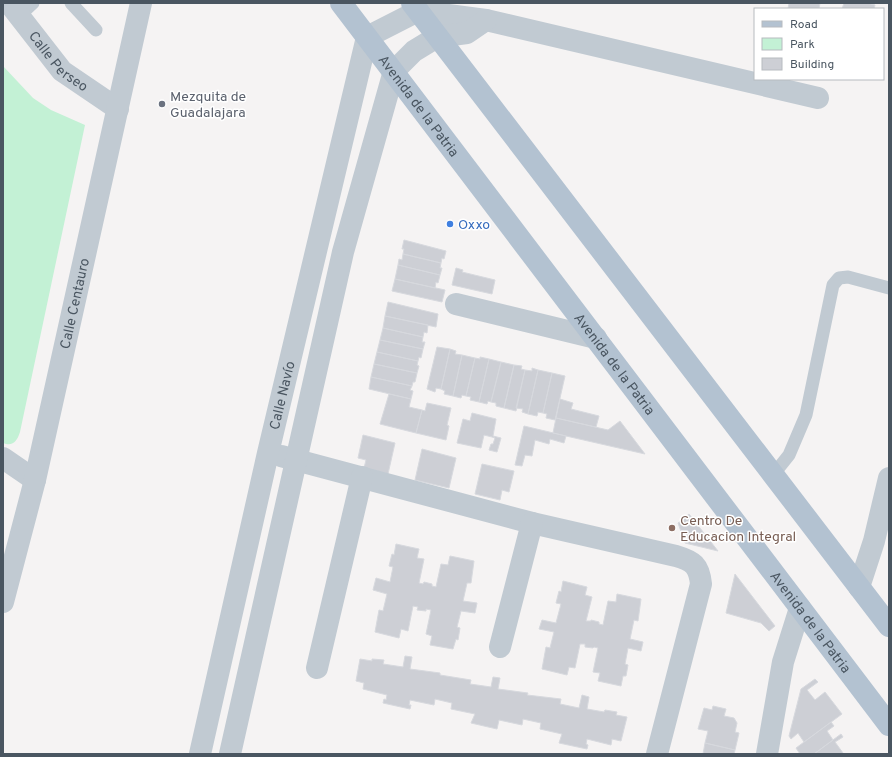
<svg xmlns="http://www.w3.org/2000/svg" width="892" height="757" viewBox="0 0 892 757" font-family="Overpass,sans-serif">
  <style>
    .green { fill: #c3f1d5 }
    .building { fill: #cdcfd5; stroke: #d7d9de }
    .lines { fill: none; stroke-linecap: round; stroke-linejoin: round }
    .service { stroke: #c1cad2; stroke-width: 13 }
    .minor { stroke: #c1cad2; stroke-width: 22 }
    .primary { stroke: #b3c2d1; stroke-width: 22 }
    .worship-dot { fill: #6b7280; stroke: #fff; stroke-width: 1.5 }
    .shop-dot { fill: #3f7fe0; stroke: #fff; stroke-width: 1.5 }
    .education-dot { fill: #8d6e63; stroke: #fff; stroke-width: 1.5 }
    .labels { text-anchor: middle; stroke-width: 3; stroke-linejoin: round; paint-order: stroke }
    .street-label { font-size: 14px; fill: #4a5661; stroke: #fff }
    .worship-label { font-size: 14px; fill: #5b616d; stroke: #fff; text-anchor: start }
    .shop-label { font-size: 14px; fill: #366cbe; stroke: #fff; text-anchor: start }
    .education-label { font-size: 14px; fill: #785e54; stroke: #fff; text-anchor: start }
  </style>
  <rect width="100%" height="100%" fill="#f5f3f3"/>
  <path class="green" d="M3,66L33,98L51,110L85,125L20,432C17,441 13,447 3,443Z"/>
  <path class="building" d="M789,3H820L819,9H788Z
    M844,3H867L875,5L874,9H842Z
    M404,240L446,251L444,259L442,258L441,263L403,254L404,249H402Z
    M403,254L441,263L440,268H442L440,275L398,265L399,259L402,260Z
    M398,265L440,275L438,283L436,282L435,288L395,279Z
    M456,268L463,270L462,272L495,280L492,294L452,285Z
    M395,279L445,290L442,302L392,291Z
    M388,302L438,314L436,327L385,316Z
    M385,316L428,325L427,333L424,332L423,337L383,328Z
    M383,328L423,337L422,342H425L423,349L380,340Z
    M380,340L423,349L421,358L419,357L418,361L377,352Z
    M437,347L450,349L441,389L436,388L435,392L427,389Z
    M450,349L456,351L455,354L462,355L453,396L444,394L445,391L441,389Z
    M377,352L418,361L417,365L419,366L417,373L374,364Z
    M462,355L475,358L466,396L462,395L461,398L453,396Z
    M480,357L489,359L479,402L470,400L471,397L466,396L475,358L480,359Z
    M489,359L501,362L491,402L488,401L487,404L479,402Z
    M501,362L514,365L504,408L496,406V403L491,402Z
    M374,364L417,373L415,382H413L412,386L371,377Z
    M514,365L522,366L521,369L525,370L516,411L504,408Z
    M532,368L538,370L528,414L522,412L523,409L516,408L525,370L532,371Z
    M538,370L552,373L543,413L538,412L537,416L528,414Z
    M552,373L565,376L555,420L546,418L547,414L543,413Z
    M371,377L412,386L410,390L413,391L411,399L369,389Z
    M389,394L411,399L409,407L422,410L416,433L380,424Z
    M560,399L573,403L571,409L599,416L596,427L556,418Z
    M427,403L451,408L447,425L449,426L446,440L416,433L422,410L425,411Z
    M472,413L496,419L493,436L501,438L497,452L489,450L491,444H493L495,438L492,437L484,435L481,448L457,443L463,419L470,421Z
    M556,418L608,430L620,421L645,454L553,433Z
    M524,426L566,436L564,443L550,439L549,444L535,440L532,456L525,455L522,466L515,465Z
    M363,435L395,443L388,474L364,468L366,460L358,458Z
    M422,449L456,458L449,488L415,480Z
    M482,464L514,471L509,492L502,490L500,500L475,494Z
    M689,514L718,551L685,543L678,523Z
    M396,544L419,549L417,558L424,559L419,583L423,584L424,582L432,584V586L436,587L441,564L448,565L450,556L474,561L471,583H467L463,601L477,603L475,613L461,611L457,627L460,628L458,640L456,639L453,649L430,645L432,636L426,634L431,610L426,609V611L417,610L418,607L413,606L408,631L401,629L399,638L375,632L379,610L383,611L387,594L373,590L376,578L390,582L393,567L389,566L392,554L394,555Z
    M735,574L775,626L769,631L761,623L726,613Z
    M563,581L587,587L585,595L592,597L586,621H591V620L599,622V624L603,625L608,601L616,602L617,594L641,599L638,621L634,620L630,639L643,642L641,651L628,648L625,664L628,665L626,676H623L621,686L598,681L600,673L593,672L598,648L594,647L593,648L585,647V644H580L575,668L569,667L567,675L542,669L546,647L550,648L554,632L539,629L542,620L556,623L561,604L556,603L559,591L561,592Z
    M405,656L412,657L410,669L440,673V675L471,680L470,684L491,687L493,677L500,678L498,689L528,693L527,695L561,699L560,704L579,708L582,695L589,697L587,709L604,712L605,710L617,712L616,715L627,717L621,741L612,739L611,745L587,739L586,744L588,745L587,749L559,743L562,734L540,729L541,723L523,719L522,725L499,720L497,729L471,723L475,714L451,709L452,703L435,699L434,705L410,700L409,705H411L410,709L383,703L384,699L386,700L387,695L363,689L364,683L356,681L360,659L372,661V659L384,660L383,664L403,667Z
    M815,679L818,682L807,690L815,700L825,692L842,714L804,742L798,733L791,739L789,736L801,689Z
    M713,706L726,709L724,716L734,718L737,723L735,732L739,733L735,750L705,743L708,731L698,729L704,708L712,710Z
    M831,722L834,726L827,731L833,740L814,754H800L796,748Z
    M841,734L843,737L835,742L843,753L842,754H814Z
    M705,743L735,750L734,754H703Z"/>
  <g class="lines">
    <path class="service" d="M71,3L96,30
      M19,16L33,3
      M773,475L789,455L806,415L833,285L839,278L848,277L889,288"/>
    <g class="minor">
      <path id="s1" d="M9,3L62,71L118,109"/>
      <path d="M456,304L596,338"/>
      <path d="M281,456L532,523L676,556C693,561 699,565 701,584L657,754"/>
      <path d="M3,458L35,480"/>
      <path d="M859,587L874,541L889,478"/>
      <path id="s2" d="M3,602L35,480L141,3"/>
      <path d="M500,647L532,523"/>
      <path d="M317,668L362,477"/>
      <path id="s3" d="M200,754L268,453L367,37L418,11L486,20L818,98"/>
      <path d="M230,754L343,252L394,71L414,51L437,37L467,33L486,20"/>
      <path d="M767,754L783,662L800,608"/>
    </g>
    <g class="primary">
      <path id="s4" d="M341,3L889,725"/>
      <path d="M412,3L889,626"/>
    </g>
  </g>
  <circle class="worship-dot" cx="162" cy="104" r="4"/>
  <circle class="shop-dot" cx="450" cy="224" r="4"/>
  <circle class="education-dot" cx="672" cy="528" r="4"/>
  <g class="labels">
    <g class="street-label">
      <text dy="5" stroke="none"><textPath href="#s1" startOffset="77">Calle Perseo</textPath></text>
      <text dy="5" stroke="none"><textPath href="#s4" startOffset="129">Avenida de la Patria</textPath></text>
      <text dy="5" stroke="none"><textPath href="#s2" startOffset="307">Calle Centauro</textPath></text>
      <text dy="5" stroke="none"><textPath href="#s4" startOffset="453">Avenida de la Patria</textPath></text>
      <text dy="5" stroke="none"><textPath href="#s3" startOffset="368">Calle Navío</textPath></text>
      <text dy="5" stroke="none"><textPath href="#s4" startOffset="777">Avenida de la Patria</textPath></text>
    </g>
    <g class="worship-label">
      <text x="170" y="101">Mezquita de<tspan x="170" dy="16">Guadalajara</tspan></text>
    </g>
    <g class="shop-label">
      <text x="458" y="229">Oxxo</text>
    </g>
    <g class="education-label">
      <text x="680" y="525">Centro De<tspan x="680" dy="16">Educacion Integral</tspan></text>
    </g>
  </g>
  <rect width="892" height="757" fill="none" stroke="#4a5661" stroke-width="8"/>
  <rect x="754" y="8" width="130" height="72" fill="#ffffff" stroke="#b7bbc0"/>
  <rect x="762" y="21" width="20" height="6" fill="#b3c2d1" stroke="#b7bbc0"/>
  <text x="790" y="28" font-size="12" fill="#4a5661">Road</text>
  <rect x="762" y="38" width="20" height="12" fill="#c3f1d5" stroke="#b7bbc0"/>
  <text x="790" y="48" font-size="12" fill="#4a5661">Park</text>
  <rect x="762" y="58" width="20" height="12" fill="#cdcfd5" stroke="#b7bbc0"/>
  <text x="790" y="68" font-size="12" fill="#4a5661">Building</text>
</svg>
